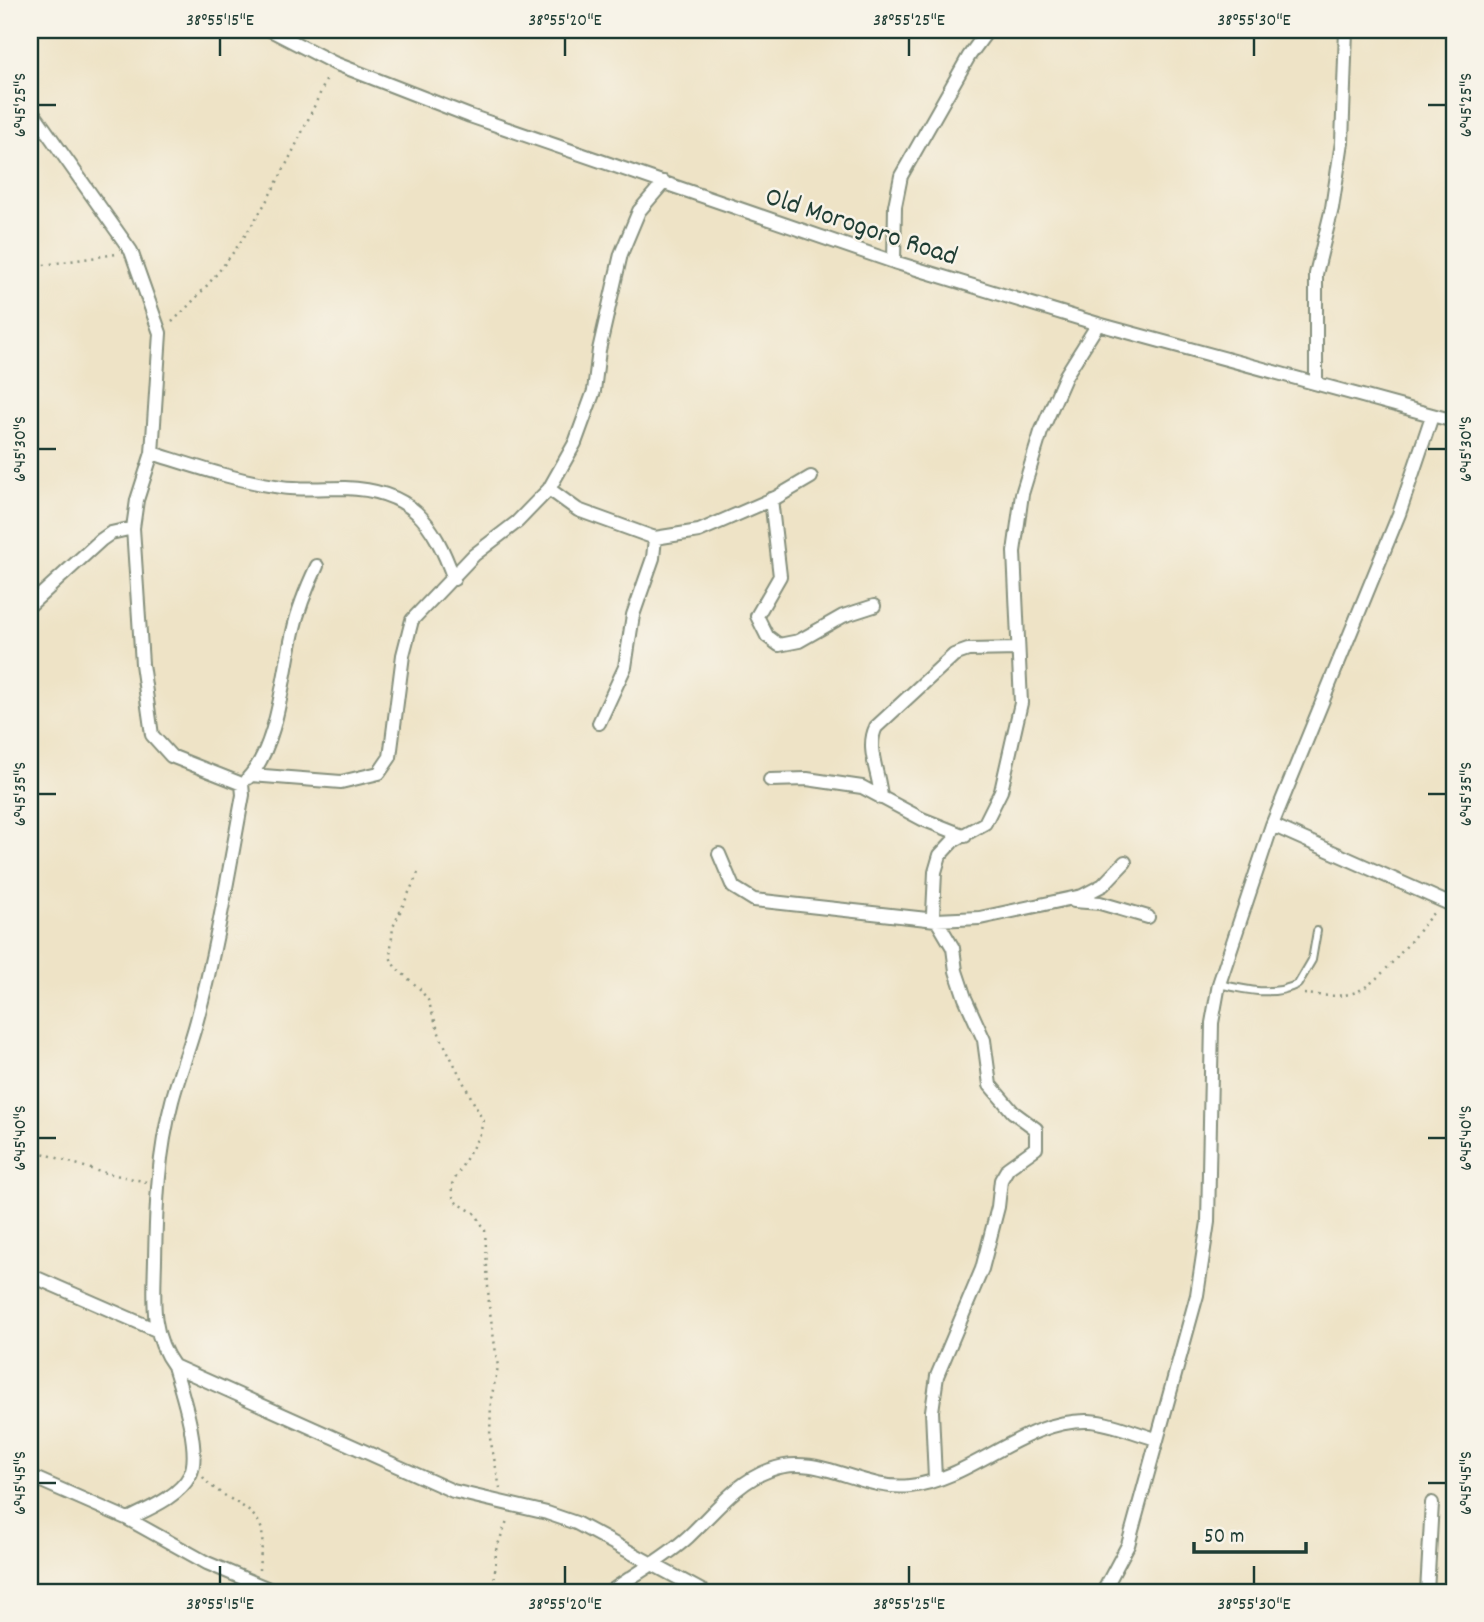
<svg xmlns="http://www.w3.org/2000/svg" width="1484" height="1622" viewBox="0 0 1484 1622" font-family="Dekko,sans-serif">
  <style>
    .lines { fill: none; stroke-linecap: round; stroke-linejoin: round }
    .service-casing { stroke: #86907d; stroke-width: 10 }
    .minor-casing { stroke: #86907d; stroke-width: 16 }
    .path { stroke: #86907d; stroke-width: 2.5; stroke-dasharray: 2 5; stroke-linecap: butt }
    .service { stroke: #fff; stroke-width: 6 }
    .minor { stroke: #fff; stroke-width: 12 }
    .ticks { fill: none; stroke: #1f3d34; stroke-width: 2.5 }
    .labels { text-anchor: middle; stroke-width: 5; stroke-linejoin: round; paint-order: stroke }
    .street-label { font-size: 28px; fill: #1f3d34; stroke: #f7f3e8 }
    .neatline { fill: none; stroke: #1f3d34; stroke-width: 2.5 }
    .ticks-label { font-size: 18px; text-anchor: middle; fill: #1f3d34 }
  </style>
  <rect width="100%" height="100%" fill="#f7f3e8"/>
  <filter id="ink" filterUnits="userSpaceOnUse"><feTurbulence type="fractalNoise" baseFrequency=".0143" numOctaves="2"/><feDisplacementMap in="SourceGraphic" scale="14" xChannelSelector="R" yChannelSelector="G"/><feConvolveMatrix kernelMatrix="1 2 1 2 8 2 1 2 1" color-interpolation-filters="sRGB"/></filter>
  <filter id="wash" filterUnits="userSpaceOnUse"><feTurbulence type="fractalNoise" baseFrequency=".00686" numOctaves="4" result="noise"/><feDisplacementMap in="SourceGraphic" scale="28" xChannelSelector="R" yChannelSelector="G"/><feGaussianBlur stdDeviation="1.57" result="paint"/><feColorMatrix in="noise" values="0 0 0 0 0 0 0 0 0 0 0 0 0 0 0 0 0 1.4 0 .05"/><feComposite in="paint" operator="in"/></filter>
  <g filter="url(#wash)">
    <rect width="100%" height="100%" fill="#eee3c6"/>
  </g>
  <g filter="url(#ink)">
    <g class="lines">
      <defs>
        <path id="service" d="M1219,984C1245,990 1273,997 1298,984L1312,960L1317,931"/>
        <path id="minor" d="M270,30L334,63L470,116L894,262L1098,324L1454,421
          M30,108L131,251L160,333L152,453L137,500L133,528L142,664L152,735L171,756L242,784L243,795C229,870 217,946 197,1020C190,1047 179,1074 172,1101C158,1154 156,1206 155,1260C154,1299 150,1334 174,1366L453,1491L547,1513L576,1523L704,1592
          M894,262L895,206L901,176L969,56L988,30
          M1316,383V274L1332,208L1342,142L1346,30
          M152,453C194,466 237,481 281,487C302,490 324,488 345,488C411,490 433,521 454,579
          M549,489L578,510L655,538L699,531L777,497L811,477
          M771,499L780,576L757,616L767,636L779,645L799,641L843,616L874,606
          M30,605L101,540L111,533L133,528
          M599,723L625,667L633,615L653,558L655,538
          M251,775L341,782L379,773L390,757L403,655L412,620L474,555L517,522L549,489L575,443L594,391L599,350L621,254L639,211L664,182
          M248,778C278,746 283,675 293,632C298,609 307,587 317,566
          M770,780L807,779L862,787L922,819L965,836
          M881,798C880,774 865,749 876,727L954,655L968,650L1018,649
          M1272,825L1454,906
          M719,854L733,887L754,900L936,920L980,918L1082,896L1103,885L1125,862
          M1074,901L1100,903L1148,917
          M30,1275L156,1330
          M30,1476L128,1519L207,1563L276,1592
          M935,1479L932,1411L937,1376L982,1269L998,1207L1001,1180L1008,1168L1036,1148V1129L1013,1112L990,1085L984,1040L965,998L956,971L953,948L933,914L935,872L940,855L953,841L985,823L1001,791L1021,703L1014,552L1022,494L1041,432L1066,375L1098,324
          M128,1519C148,1509 179,1497 190,1475C202,1452 181,1390 174,1366
          M610,1592C635,1574 665,1558 688,1537C714,1513 736,1482 770,1470C818,1451 862,1492 910,1486C973,1479 1023,1419 1089,1421C1110,1422 1135,1433 1156,1439
          M1103,1592L1128,1545L1197,1295L1208,1222L1212,1023L1219,984L1272,825L1399,514L1432,416
          M1427,1592L1432,1503"/>
      </defs>
      <use href="#service" class="service-casing"/>
      <use href="#minor" class="minor-casing"/>
      <path class="path" d="M30,267L117,254
        M172,322C249,249 285,171 328,76
        M418,873L393,927L390,957L395,967L419,988L428,1000L440,1036L483,1121L480,1134L451,1186L454,1201L476,1214L485,1230L489,1305L498,1367L491,1399L490,1438L500,1488
        M1304,994C1320,995 1337,998 1353,993C1380,985 1415,934 1434,912
        M30,1149L97,1171L147,1182
        M203,1477C217,1498 259,1506 262,1532C264,1545 259,1558 259,1571
        M494,1592L496,1550L508,1518"/>
      <use href="#service" class="service"/>
      <use href="#minor" class="minor"/>
    </g>
  </g>
  <path class="ticks" d="M220,38V56M565,38V56M909,38V56M1254,38V56M38,105H56M1428,105H1446M38,449H56M1428,449H1446M38,794H56M1428,794H1446M38,1138H56M1428,1138H1446M38,1483H56M1428,1483H1446M220,1566V1584M565,1566V1584M909,1566V1584M1254,1566V1584"/>
  <g class="labels">
    <g class="street-label">
      <text transform="translate(862 224) rotate(18)" y="10">Old Morogoro Road</text>
    </g>
  </g>
  <rect width="1484" height="1622" fill="none" stroke="#f7f3e8" stroke-width="77"/>
  <path d="M1194 1542v10h112v-10" fill="none" stroke="#1f3d34" stroke-width="3.5"/>
  <text x="1204" y="1542" font-size="21" fill="#1f3d34" stroke="#f7f3e8" stroke-width="5" paint-order="stroke">50 m</text>
  <rect x="38" y="38" width="1408" height="1546" class="neatline"/>
  <g class="ticks-label">
    <text x="220" y="25">38°55'15"E</text>
    <text x="565" y="25">38°55'20"E</text>
    <text x="909" y="25">38°55'25"E</text>
    <text x="1254" y="25">38°55'30"E</text>
    <text transform="translate(19 105) rotate(-90)" y="6">6°45'25"S</text>
    <text transform="translate(1465 105) rotate(-90)" y="6">6°45'25"S</text>
    <text transform="translate(19 449) rotate(-90)" y="6">6°45'30"S</text>
    <text transform="translate(1465 449) rotate(-90)" y="6">6°45'30"S</text>
    <text transform="translate(19 794) rotate(-90)" y="6">6°45'35"S</text>
    <text transform="translate(1465 794) rotate(-90)" y="6">6°45'35"S</text>
    <text transform="translate(19 1138) rotate(-90)" y="6">6°45'40"S</text>
    <text transform="translate(1465 1138) rotate(-90)" y="6">6°45'40"S</text>
    <text transform="translate(19 1483) rotate(-90)" y="6">6°45'45"S</text>
    <text transform="translate(1465 1483) rotate(-90)" y="6">6°45'45"S</text>
    <text x="220" y="1609">38°55'15"E</text>
    <text x="565" y="1609">38°55'20"E</text>
    <text x="909" y="1609">38°55'25"E</text>
    <text x="1254" y="1609">38°55'30"E</text>
  </g>
</svg>
